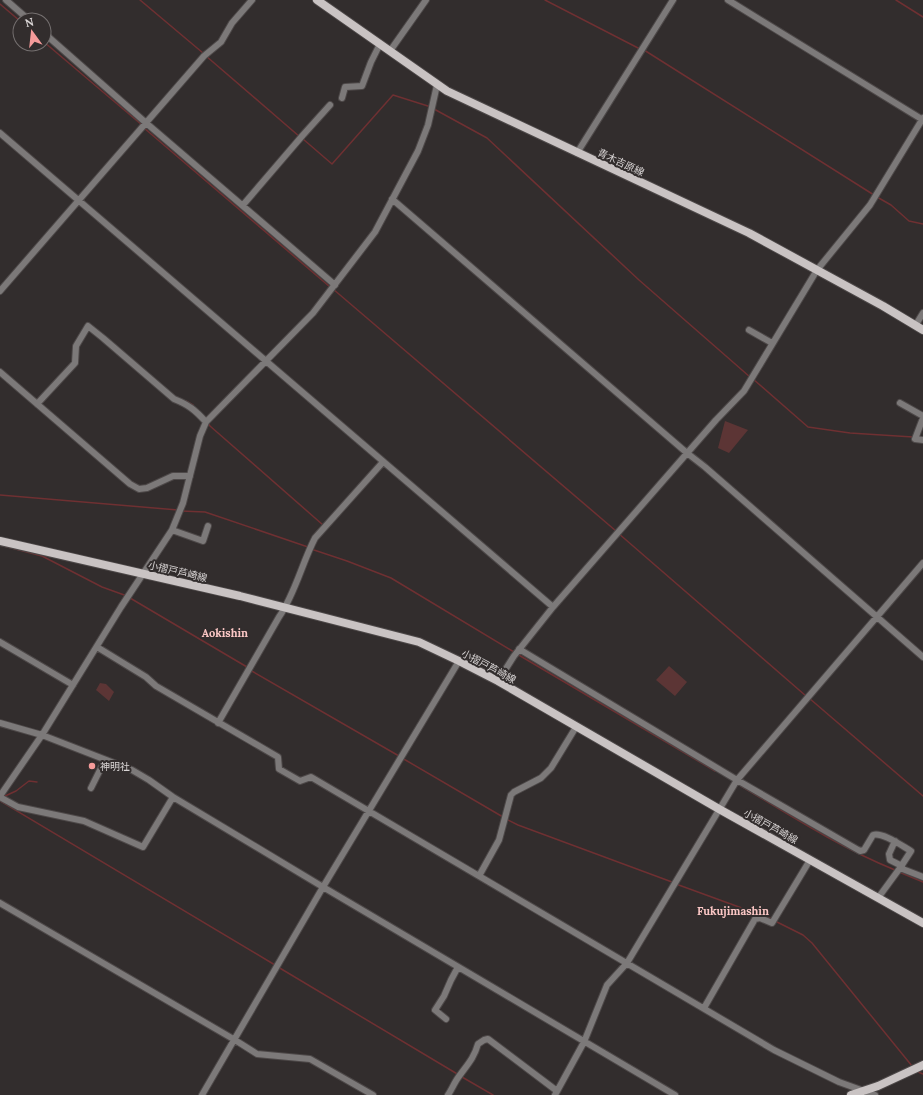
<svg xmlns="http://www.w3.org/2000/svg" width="923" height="1095" viewBox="0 0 923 1095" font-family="Lora,'Noto Sans JP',serif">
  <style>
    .green { fill: #5c3535 }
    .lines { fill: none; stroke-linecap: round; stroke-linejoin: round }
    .stream { stroke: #6f3032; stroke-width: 1.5 }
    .minor-casing { stroke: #4d4848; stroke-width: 8 }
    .major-casing { stroke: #4d4848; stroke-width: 10 }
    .minor { stroke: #7c7979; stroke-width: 6 }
    .major { stroke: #c9c3c3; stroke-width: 8 }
    .poi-dot { fill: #f59b9a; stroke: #322d2d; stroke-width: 1.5 }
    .labels { text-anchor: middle; stroke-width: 4; stroke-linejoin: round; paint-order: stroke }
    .street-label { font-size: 10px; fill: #d9d5d5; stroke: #322d2d }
    .poi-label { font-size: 10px; fill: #d9d5d5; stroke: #322d2d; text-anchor: start }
    .neighbourhood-label { font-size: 11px; font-weight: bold; fill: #fbc7c5; stroke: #322d2d }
  </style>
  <rect width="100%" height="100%" fill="#322d2d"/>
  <path class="green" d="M725,421L748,430L729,453L718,448Z
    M669,666L687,682L675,696L656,680Z
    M100,683L106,684L114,692L109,701L96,690Z"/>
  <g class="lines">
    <path class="stream" d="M140,0L203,53
      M545,0L640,49
      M896,0L923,17
      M0,4L20,21
      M44,42L142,125
      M644,50L874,195
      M206,56L300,137
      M434,109L487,138L639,280L750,377
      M144,128L330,287
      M303,139L332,164L393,95L431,107
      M877,197L891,205L909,221L923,224
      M333,289L616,531
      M753,379L808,427L850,433L913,437
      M186,401L193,405
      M208,423L210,426L323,525
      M0,495L178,510
      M181,511L205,512L308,547
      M618,533L806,696
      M0,545L42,556L102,587L127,596
      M311,549L347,561L391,578L514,652
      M130,598L247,667
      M517,654L715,771
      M250,670L399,756
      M809,698L923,796
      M402,758L503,817
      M741,786C791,816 841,848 895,870
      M5,796L16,791L29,781L37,782
      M0,801L275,965
      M506,819L518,825L672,882
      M899,872L923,882
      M676,884L772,919
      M775,921L803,935L812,943L912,1066
      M278,967L459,1075
      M916,1071L923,1074
      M462,1077L493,1095"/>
    <defs>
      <path id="minor" d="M6,0L29,20
        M728,0L923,120
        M44,33L145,122L335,285
        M390,51L426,0
        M342,98L345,87L362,86L371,62L380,44
        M0,133L553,607
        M577,153L673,0
        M392,199L687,453L705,467L923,657
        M243,205L303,135L330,105
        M0,291L204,56L221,42L232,23L252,0
        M915,326L923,313
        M749,330L772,343
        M0,372L130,484L139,489L147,488L173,476H190
        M900,403L923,416
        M37,404L75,363L76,346L88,326L103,338L174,399C189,405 195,410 206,422
        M923,418L915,439L923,440
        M172,530L203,541L208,526
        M0,642L73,685
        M97,647L146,677L156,686L278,757L279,769L300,781L311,777L774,1050L839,1082L875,1095
        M519,649L737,780L860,851L864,850L873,835C883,832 902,846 911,851L900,868
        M498,681L514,656L553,607L716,420L744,391L817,270L870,205L923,118
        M0,723L42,735L132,770L149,780L173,797L323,887L675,1095
        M218,723L279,617C295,594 302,563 315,538L383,462
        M91,788L105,760
        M0,796L42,735L121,607L172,530L183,503L200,436L206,422L313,313L375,232L418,151L428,125L437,85
        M0,797L18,807L84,821L143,847L173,797
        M895,841L889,854L890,860L902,866
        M479,876L499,840L511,795L514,792L541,778L551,768L576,727
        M878,898L900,868L923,877
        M0,903L235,1040L257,1054L310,1059L373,1095
        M704,1008L755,919L760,918L772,923L810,860
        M446,1019L435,1010L444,996L451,980L458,967
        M202,1095L323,887L459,661
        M448,1095C452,1089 455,1081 460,1075C468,1064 474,1058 478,1044L484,1040L488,1039L557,1091
        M555,1095L584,1042L607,985L627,963L737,780L923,563"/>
      <path id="major" d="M317,0L447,91L749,233L883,306L923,330
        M0,541L240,596L419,642L459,661L498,681L719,809L923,923
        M851,1095L878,1086L923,1065"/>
    </defs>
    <use href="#minor" class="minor-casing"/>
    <use href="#major" class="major-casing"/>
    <use href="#minor" class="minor"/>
    <use href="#major" class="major"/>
  </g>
  <circle class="poi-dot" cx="92" cy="766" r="4"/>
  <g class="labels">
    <g class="street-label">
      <text transform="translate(621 162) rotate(25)" y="4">青木吉原線</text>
      <text transform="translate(178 571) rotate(13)" y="4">小摺戸芦崎線</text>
      <text transform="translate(489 666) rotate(28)" y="4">小摺戸芦崎線</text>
      <text transform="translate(771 826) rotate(29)" y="4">小摺戸芦崎線</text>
    </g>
    <g class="poi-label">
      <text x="100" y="770">神明社</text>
    </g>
    <g class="neighbourhood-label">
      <text x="225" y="637">Aokishin</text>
      <text x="733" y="915">Fukujimashin</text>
    </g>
  </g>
  <g transform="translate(32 32) rotate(345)"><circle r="19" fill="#322d2d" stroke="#757070"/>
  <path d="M0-3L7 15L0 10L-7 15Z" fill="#f59b9a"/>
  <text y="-6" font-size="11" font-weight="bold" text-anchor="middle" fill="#d9d5d5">N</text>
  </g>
</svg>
